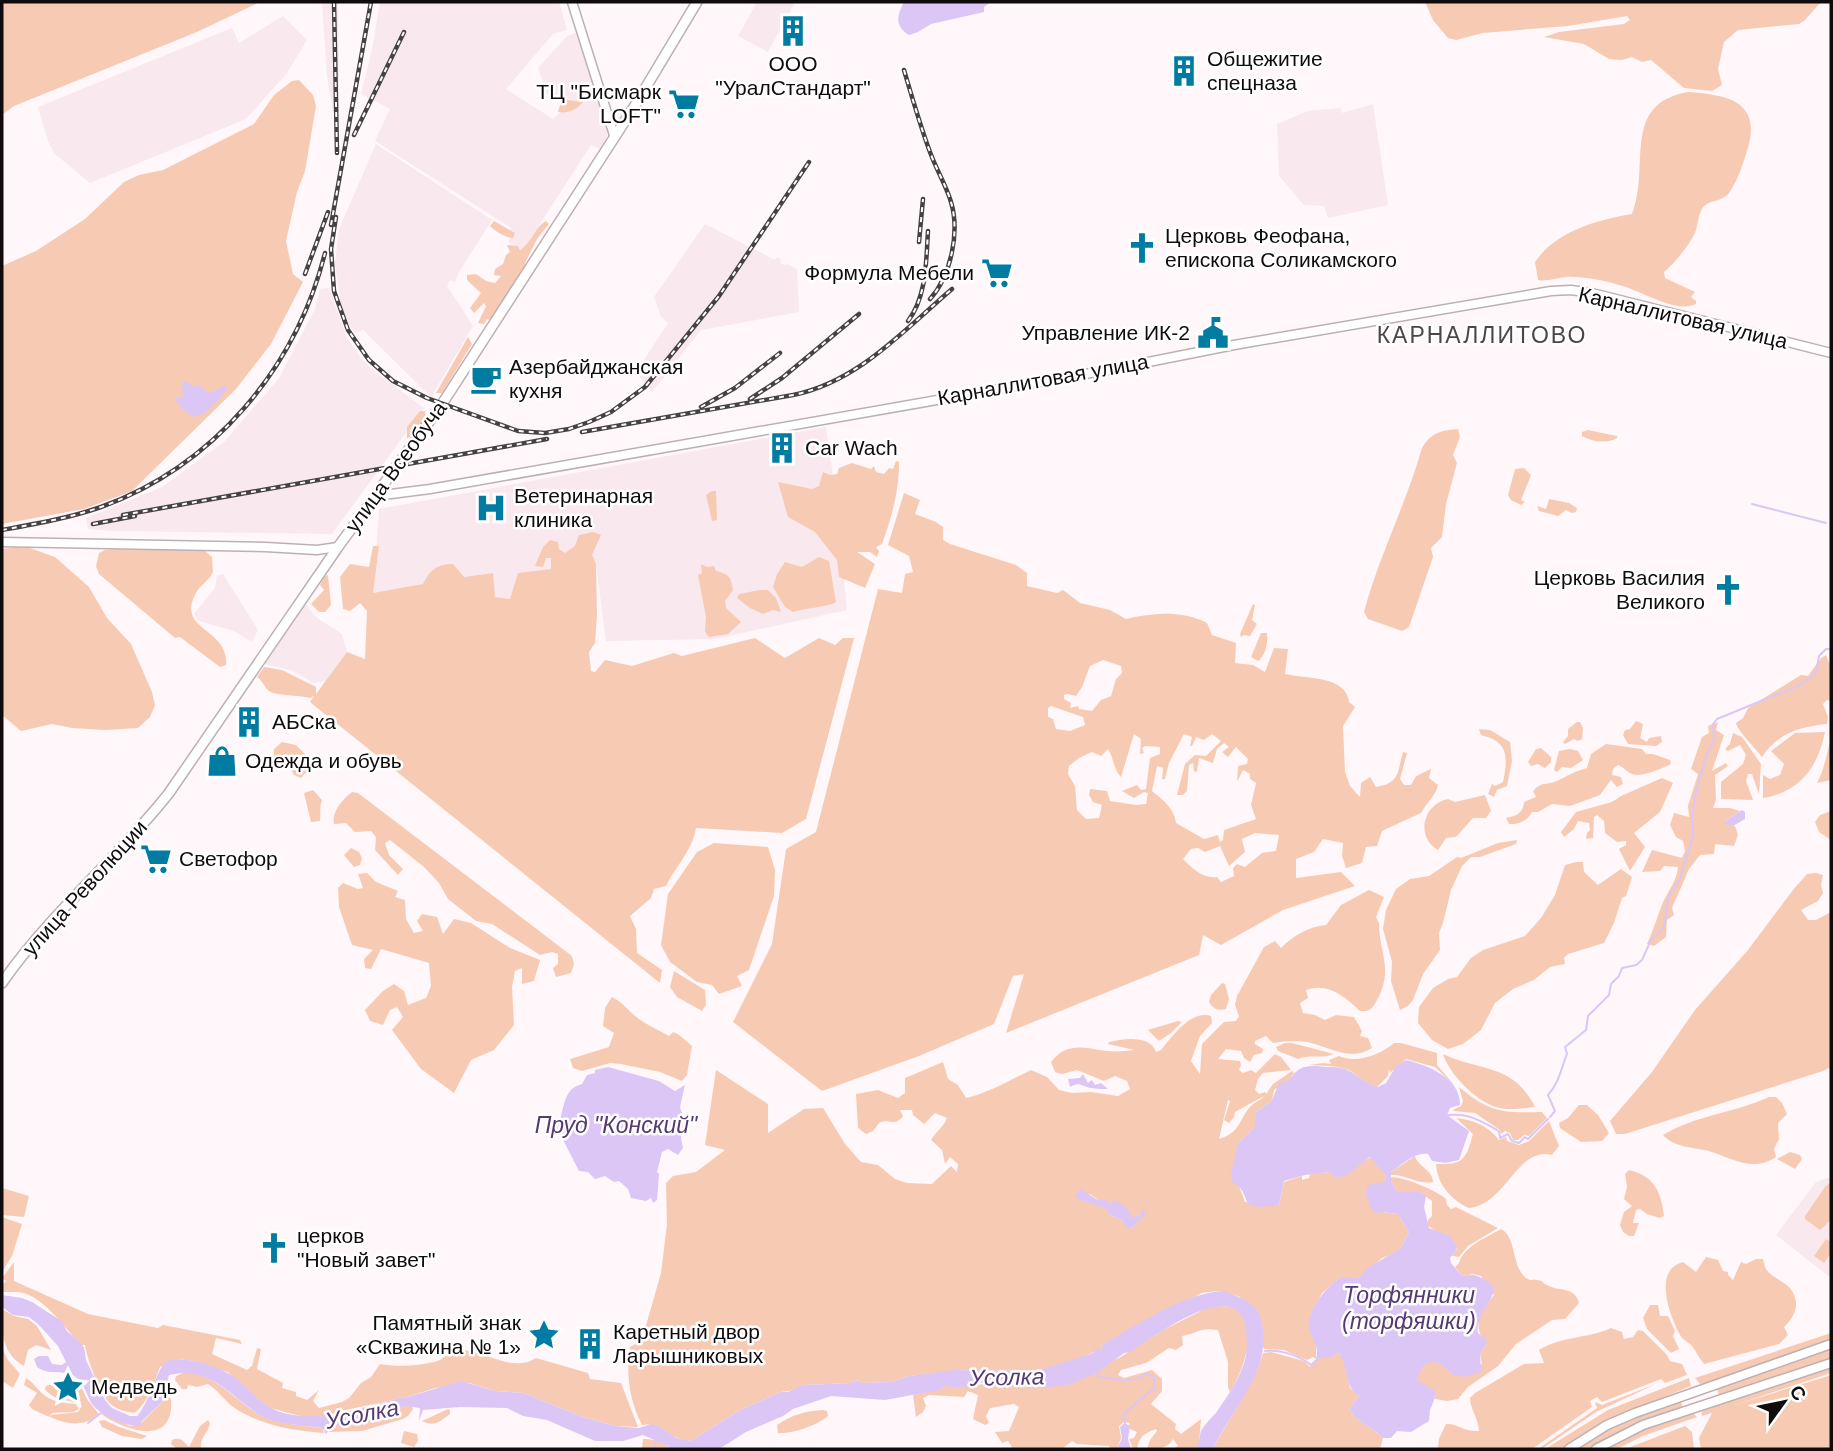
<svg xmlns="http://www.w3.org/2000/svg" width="1833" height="1451" viewBox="0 0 1833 1451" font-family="Helvetica,sans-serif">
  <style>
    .built { fill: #f9e8ed }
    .green { fill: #f7cbb3; fill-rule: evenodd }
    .water { fill: #dcc6f5 }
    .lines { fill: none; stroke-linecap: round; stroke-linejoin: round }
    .stream { stroke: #dcc6f5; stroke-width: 2 }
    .secondary-casing { stroke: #bdb0b4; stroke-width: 11 }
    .primary-casing { stroke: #bdb0b4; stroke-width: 12 }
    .secondary { stroke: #fff; stroke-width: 8 }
    .primary { stroke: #fff; stroke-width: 9 }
    .rail-casing { stroke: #464143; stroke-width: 4.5 }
    .rail { stroke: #fff; stroke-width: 2; stroke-dasharray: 5; stroke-linecap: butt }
    .labels { text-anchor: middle; stroke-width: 5; stroke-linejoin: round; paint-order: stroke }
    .poi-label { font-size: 21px; fill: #100c0d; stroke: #fff; text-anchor: start }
    .street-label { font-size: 21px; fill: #100c0d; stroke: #fff }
    .neighbourhood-label { font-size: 23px; letter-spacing: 2px; fill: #4f4548; stroke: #fff }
    .water-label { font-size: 23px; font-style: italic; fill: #563972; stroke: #fff }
  </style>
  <rect width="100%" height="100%" fill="#fff7f9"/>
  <path class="built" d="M322,2H338L339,112H333L327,76Z
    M380,2H559L567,30L553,34L506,89L553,119L574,100L547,94L538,68L567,36L576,33L596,94L590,100L603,103L609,126L606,139L600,149L591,145L523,250L508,242L513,234L510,231L511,228L375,141L390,109L361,94L372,50Z
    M757,2H795L768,52L738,36Z
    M283,16L307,40L287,73L246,119L90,183L54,153L48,141L38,107L232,28L239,43Z
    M1373,104L1388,205L1328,218L1324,206L1304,205L1279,176L1277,124L1308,111L1341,108L1342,113Z
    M376,144L492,220L459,272L455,282L450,280L447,286L473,326L431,397L363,330L356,333L350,326L341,306L335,263L339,229Z
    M705,224L775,260L777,257L781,259L780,263L785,265L787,264L797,269L799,312L701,330L652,392L636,372L668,323L661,317L654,297Z
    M329,288L347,338L361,358L373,370L424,408L332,534L113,531L88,529L86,518L162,487L225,441L279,378L315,309L320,289Z
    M826,427L834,483L847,610L715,639L606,641L596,564L511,599L495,597L492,573L373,593L379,509Z
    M223,574L258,630L252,642L234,631L199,621L194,614L215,588L217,576Z
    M305,603L317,618L342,634L347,652L326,681L314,683L290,670L264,664Z
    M1831,1177V1278L1776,1235L1816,1182Z"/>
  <path class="green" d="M2,2H260L197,32L14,106L2,115Z
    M1425,2H1821L1805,20L1799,24L1738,30L1724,42L1718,69L1722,85L1712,91L1684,88L1651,60L1642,62L1632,57L1622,60L1609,59L1584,44L1544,37L1559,32L1624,24L1630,20L1627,16L1568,26L1483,33L1456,40L1448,38L1433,20Z
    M299,80L313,95L316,106L305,171L297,192L286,241L293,274L303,282L271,344L236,389L132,491L84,509L2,524V266L36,251L85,219L124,182L139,175L163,170L254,124L274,95L292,81Z
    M1688,92C1730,95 1764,102 1746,154C1742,167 1737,182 1729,193C1721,203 1708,199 1702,209C1698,216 1698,223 1696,230C1692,242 1674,264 1664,272L1665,278L1695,292L1691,297L1696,301V304C1676,314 1640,290 1619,285C1602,280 1582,276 1565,277C1556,278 1548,282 1538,280L1535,262C1556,231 1597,220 1632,214C1651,166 1620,104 1688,92Z
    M562,99L583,102C577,109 568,114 558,112Z
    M494,221L515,233L513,238C506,238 495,231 490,226Z
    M546,221L549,224L537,239L525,263L526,266L491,320L487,319L484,324L478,323L486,306L484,303L474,313L470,308L481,293L467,280V275L476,274L486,281L495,283L501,276L494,275L495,269L503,264L506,255L510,252L507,245L518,246L520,250C532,243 534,227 546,221Z
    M468,337L472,344L442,393H436Z
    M420,411H425L426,418L410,437L407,438V427Z
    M1458,429L1460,437L1453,455L1457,463L1446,504L1442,537L1431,548L1433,557L1409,627L1402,631L1368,619L1364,612C1379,556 1406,504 1422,448C1430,433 1442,430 1458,429Z
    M1588,430L1617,436V438C1606,444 1592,442 1582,436V432Z
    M896,461L899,462C899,492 892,516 882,544L876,547L879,551L877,557L870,552H857L875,564L865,588L839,577L837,560L815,532L788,517L778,482L812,489L819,486L823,472L830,475L837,474L839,468L852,463L871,469L874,466L876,472L884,474L889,468L893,469Z
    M1524,468L1531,475L1521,500L1525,502L1521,505L1511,500L1508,495L1515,469Z
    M712,491H716L717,520L712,521L706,495Z
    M904,493L920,500L915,514L936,522L943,527V540L950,544L1016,565L1027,573V586L1057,593L1063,590L1080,603L1110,610L1126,619C1153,613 1181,610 1207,623L1212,635L1236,643L1235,663L1253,665L1265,672L1274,648L1288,649L1285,674C1305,679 1346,675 1349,702L1355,707L1343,726L1345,772L1350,786L1360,797L1361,783L1370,777L1376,787C1400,783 1397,773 1403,752L1407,753L1400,779L1404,785H1411L1416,776L1431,769L1429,778L1438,785C1436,796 1426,803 1421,813L1382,831L1377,846L1366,847L1362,863L1346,868L1342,856L1343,843L1323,839L1314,852L1296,859V878L1341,872L1355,886L1283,910L1221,945L1203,935L1199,955L1006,1033L1024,974L1013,976L994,1024L919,1056L822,1091L733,1022L772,944L786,849L816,832L878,589L902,593L905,574L913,572L909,556L888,545ZM1103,660L1121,666L1122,673L1116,679L1111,696L1101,700L1092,711L1079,709L1078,706L1070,708L1071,703L1064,699V695L1067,694L1076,696L1082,687L1090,666ZM1051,706L1083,717L1085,725L1070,731L1056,729L1053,719L1048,717V708ZM1134,734L1141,739L1140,754L1144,753L1142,748L1145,746L1160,747V754L1150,758L1146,789L1141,790L1137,785L1122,791L1134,798L1144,792L1148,793L1146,804L1136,805L1110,801L1107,791L1090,789L1089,795L1093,802L1102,805L1099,818L1086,819L1077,810L1075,786L1068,774L1069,766L1079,758L1092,752L1101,756L1108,749C1114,758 1113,769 1121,777ZM1184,734L1192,737L1190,746H1192L1196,737L1204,740L1212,734L1221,741L1206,756L1195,755L1185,764L1177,795H1183L1187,791L1189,765L1193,763L1194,771L1197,772L1199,758L1213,763L1217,749L1224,743L1229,747L1222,752L1228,757L1236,747L1248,759L1247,764L1238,766L1237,782L1243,770L1250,774V779L1256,783L1251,805L1256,819L1224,830L1223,840L1220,842L1218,835L1204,839L1176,823C1174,808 1164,801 1152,791L1157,766L1163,768L1162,779H1165L1169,763ZM1255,833L1279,835L1276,851L1262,853L1245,867L1237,864L1233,868L1234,876L1221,882L1217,877C1203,879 1192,868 1183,859L1191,849L1198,848L1205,852L1220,846L1229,866L1245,852L1242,839Z
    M1549,499L1569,503L1577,508L1576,512L1572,513L1566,510L1558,516L1539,511L1537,506L1546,509Z
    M593,532L601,535L592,555L596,564L597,616L595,643L589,652L591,671L595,672L605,660L632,666L674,653L682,656L755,638L785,658L819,638L835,645L843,638H854L806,819L782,833L696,828C693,849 676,866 666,886L654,889L651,898L630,916L636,929L637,953L662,970L660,983L310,702L314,696L310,698C300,695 275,696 269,691C264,687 263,681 257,677L264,667L282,670L316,687V694L347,652L365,659L367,611L360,603L350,611L343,609L340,577L350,564L369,567L373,546H379L373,593L423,584C430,570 437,564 453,564L464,577L493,573L495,597L510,599L518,573L551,569V558H546L543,567L535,566L543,547L550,540L558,542L559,549L565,553L575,546L579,535Z
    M15,547L30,548L55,557L89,587L107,618L131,644L152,692L155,705L150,717L138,728L105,730L72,728L52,724L21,731L2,715V549Z
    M129,548L196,550L205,551L212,557L213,572C209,581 200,585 196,593C175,631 229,627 226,665L220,667L180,637L175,638L99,574L96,566L99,553L105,550Z
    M819,557L829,561L836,602C829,607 804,608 793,612L785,607L773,587L777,574L785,562L802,567Z
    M701,564L707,567L714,566L716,571C729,574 731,577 733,590L725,601L726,608L741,622L728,634L709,637L705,632L706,617L698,575L702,573Z
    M328,575L331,605L325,612H319L311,604L324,590L320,585L324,577Z
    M760,590H768L776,598L781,612L773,610L763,614L750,608L737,598L739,594Z
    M1253,604L1255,605L1252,620L1257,624L1250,636L1244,635L1241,637L1240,634Z
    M1261,633H1267C1268,642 1266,655 1258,661L1251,657Z
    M1826,655L1831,668V701L1827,700L1823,704L1828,717L1827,724C1799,727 1778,733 1762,757C1756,749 1737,730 1736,723L1743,718L1748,708L1801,675L1808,676L1821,658Z
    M1636,721L1643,724L1640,738L1647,742L1649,738L1661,736L1662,742L1656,746L1628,744L1623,735L1625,730L1630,729Z
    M1577,722H1580L1583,728L1582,739L1578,741L1574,739L1565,744L1563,742L1568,736V729Z
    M1718,722L1716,730L1724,735L1712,771L1726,763L1728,766L1715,775L1716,800L1713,808H1730L1740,811L1725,821L1733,826H1735L1738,835L1734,846L1715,844L1714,854L1700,855L1689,869L1672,908L1674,915L1667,920L1666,937L1654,946L1647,944C1654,929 1658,914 1664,900C1670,888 1677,880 1678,867L1664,866L1660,871L1642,872L1652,850L1682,858L1685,851L1683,841L1676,837L1670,825L1674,813L1689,817L1688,806L1698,774L1691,769L1702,737L1709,733L1708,726Z
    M1479,729L1490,730L1510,742L1512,761L1507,786L1497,790L1494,797L1488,794L1492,784L1495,786L1503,782C1508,757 1509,742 1481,735Z
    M1825,732C1818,767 1800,792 1763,798V775L1770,779L1780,775L1784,764L1771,751L1795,733Z
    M1733,733L1742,737L1761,764L1759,794L1752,774H1748L1746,781L1753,800L1721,799V782L1743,764L1746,755L1740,745L1728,751L1725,749L1730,744Z
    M1831,738V780L1817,783C1824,771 1827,752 1831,738Z
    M282,742L296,745L310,759L308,770L301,778L294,775L291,770L292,762L288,757L274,756V749Z
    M1606,744L1642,749L1646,754H1653L1670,760L1671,764C1663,768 1641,778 1632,774C1626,772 1624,767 1618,765L1613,769L1612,775L1621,777L1623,784L1617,787L1611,780L1600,795L1570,806L1552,804L1538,812H1532C1527,821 1519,825 1509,824L1506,818C1516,816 1523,814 1524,802L1536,797L1533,791C1543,780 1548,786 1559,780C1569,775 1576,771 1587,768L1591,754Z
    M1541,748L1551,757V762L1545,768L1538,764L1531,766L1528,762L1536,749Z
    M1570,749L1578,751L1583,760L1571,768L1562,767L1557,772L1554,770L1559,751Z
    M1662,778L1673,783L1660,812L1634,833L1645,847L1630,871L1619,849L1626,845V841L1617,842L1605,833L1604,821L1597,815L1594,817L1593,838L1586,839L1587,833L1590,830L1589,823L1578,821L1574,829L1564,837L1561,832L1576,812L1612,802L1621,796Z
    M313,790L322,800C319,808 321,814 320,821L311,822L304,793Z
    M352,792L358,793L572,956L574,964L571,973L556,977L553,968L558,964V954L552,952L540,955L492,924L476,921L448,899L439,883L424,867L390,840L385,843L389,855L403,869L398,875L375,850L376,837L371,831L355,832L346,823L334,824C331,812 343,799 352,792Z
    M1485,795L1491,811L1486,818H1473L1456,837L1446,838L1438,850C1415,837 1423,804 1448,799L1455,802Z
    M1831,811V840L1819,832L1815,822L1820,815Z
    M1517,840L1516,844L1480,857H1471L1462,866L1451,890L1443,923L1439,933L1440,950L1423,974L1413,1000L1408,1006L1400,1010L1391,981L1392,962L1383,929L1386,910L1396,889L1410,879L1429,876L1457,857L1461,858L1498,843Z
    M714,843L768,847L775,870L774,896L749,970L737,976L742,986L719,994L712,985L697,982L670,962L661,945L668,894L697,852Z
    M351,848L359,852L362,858L360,865L354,867L344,855Z
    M1576,862H1583L1584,872L1598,885L1621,869L1632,877L1626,896L1622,898L1614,923L1604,943L1568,954L1564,958L1565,964L1550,967L1534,980L1513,989L1495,1003L1481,1030L1463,1044L1448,1049L1432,1040L1418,1023L1419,1007L1433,988L1448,979L1457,977L1471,958L1483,950L1525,936L1541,918L1555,895L1565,865Z
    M367,873L376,882L398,891L395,897L405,900L406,919L414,933L423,931L417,921L422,914L437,917L443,934L454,919L471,923L510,948L540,960L534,981L522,984V968L515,971L512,987L514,1025L494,1050L471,1060L454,1093L421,1069L392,1030L403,1017L397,1007L390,1010L383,1025L370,1021L365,1010L383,991L394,984L404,991L408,1005L426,998L431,986L429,963L381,949L371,969L365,968L364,959L373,950L352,945L339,907L338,888L343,883L358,889L363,888L358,874Z
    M1816,873L1823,875L1821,885L1823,893L1818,901L1801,910L1808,920H1816L1831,912V1067L1823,1071L1625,1134H1616L1610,1121L1652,1072L1695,1010L1748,950L1793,890L1807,874Z
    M1369,890L1384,897L1376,917L1379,923C1379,953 1394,969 1377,1000C1373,1008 1370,1012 1360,1011C1345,996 1327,982 1306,990L1308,998L1300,1003L1303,1013L1315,1015L1325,1020L1336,1015L1354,1017L1362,1031L1360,1036L1368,1038L1372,1048C1350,1062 1330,1047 1307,1042C1296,1040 1284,1041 1273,1043L1266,1036L1255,1041V1044L1263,1049L1262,1053L1254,1055L1250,1062L1244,1058L1241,1051L1226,1049L1218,1059L1240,1061L1241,1065L1239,1070L1243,1073L1251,1070L1256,1073L1275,1054L1281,1057L1291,1070L1263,1073L1258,1079L1255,1090L1259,1094L1265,1092L1266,1094L1273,1084L1292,1071L1294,1073L1288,1081L1274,1090L1272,1100L1255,1113V1127L1238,1143L1239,1186L1245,1202L1279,1205L1284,1182L1302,1176V1180L1309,1178L1310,1174L1329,1172L1338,1178L1371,1157L1386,1176L1382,1212L1398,1214L1409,1232L1400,1249L1396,1253L1382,1258L1359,1278L1337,1280L1322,1293L1310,1316L1312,1336L1316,1343V1359L1313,1357L1307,1360L1284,1350L1264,1349L1240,1297C1221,1291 1223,1290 1202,1293L1103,1344L1101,1349L1073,1361L1036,1371L960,1370L909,1376L892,1382L861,1383L858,1380L851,1383L803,1385L795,1390L781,1392L740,1410L691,1441C686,1440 679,1439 674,1437C662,1431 657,1422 642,1425C629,1399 626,1375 630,1347L639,1342L645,1329L661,1273L667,1224L666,1183L673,1176L696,1172L725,1150L705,1145L716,1070L768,1104V1133L804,1109L823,1108L845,1144L861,1162L878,1165L895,1179L907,1183L932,1184L951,1166L957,1172L958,1164L950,1157L945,1164L942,1150L931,1140C936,1131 943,1128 947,1118L935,1113L924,1124L913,1115L912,1110H900L903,1116C895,1127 891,1119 880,1122L873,1131L866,1134L858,1128L856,1094L878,1090L898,1098L905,1093V1078L943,1062L948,1079L958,1085L966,1098C990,1092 1010,1080 1031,1070L1047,1077L1059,1090L1072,1093L1091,1092L1118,1096L1130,1089L1127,1081L1115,1076L1104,1081L1077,1070L1062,1074L1055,1072L1051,1062C1067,1041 1085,1048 1107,1051C1116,1052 1126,1051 1135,1050L1108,1044L1109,1042C1124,1038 1151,1035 1156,1052L1161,1050C1173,1036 1190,1010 1211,1016L1212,1023L1200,1036L1191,1061L1200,1074L1202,1044L1224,1022L1236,1021L1239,1016L1235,1005L1237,996L1264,947L1275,941L1281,948C1294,935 1308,927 1326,925L1341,905ZM1264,1096C1260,1101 1254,1102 1250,1107C1238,1121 1241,1132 1219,1139L1228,1100L1230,1101L1224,1120L1229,1123L1234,1117L1235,1112ZM1090,1194C1104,1207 1123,1200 1133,1219L1141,1214H1145L1131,1229L1123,1221L1110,1215L1106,1208L1078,1199Z
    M674,971L705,990L706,1005L702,1011L677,997L670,987Z
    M1222,983L1225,984L1229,999L1226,1009C1218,1011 1213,1009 1209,1002L1211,995Z
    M612,997C622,1002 626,1008 634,1015C644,1024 657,1029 669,1036L673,1032L678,1034L692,1046L687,1075L682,1081L660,1072L621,1064L610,1063L582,1071L573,1068L570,1059L609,1047L614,1033L603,1026L605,1008Z
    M1178,1021L1182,1022L1171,1033L1159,1041L1148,1030Z
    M1285,1043H1292L1334,1054C1322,1059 1310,1054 1298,1059L1278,1051L1276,1047Z
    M1394,1043H1401L1437,1053V1065L1455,1086L1435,1067L1406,1059L1390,1073L1389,1069L1388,1076L1377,1087C1365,1084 1359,1075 1348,1070C1337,1065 1321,1066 1309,1065L1323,1063L1331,1064L1329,1060L1339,1056C1356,1064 1380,1055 1394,1043Z
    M1443,1054C1481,1072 1513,1063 1535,1107C1523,1108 1507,1111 1496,1107C1476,1101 1450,1075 1443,1054Z
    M1459,1087C1490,1113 1503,1113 1542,1112L1547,1118L1529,1136L1524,1135L1518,1140H1513L1510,1133L1505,1131L1501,1134L1500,1130L1475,1113L1454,1111L1453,1110L1461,1106L1463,1101Z
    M1769,1097H1776L1782,1103L1787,1114L1778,1123L1779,1139L1774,1149L1776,1157C1752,1173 1732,1158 1709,1151C1693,1147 1675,1148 1663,1135C1696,1115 1734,1113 1769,1097Z
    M1579,1105H1587L1598,1115L1609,1133L1602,1141L1581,1142L1560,1128L1559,1123L1568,1118Z
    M1456,1118C1475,1120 1488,1126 1499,1140L1506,1137L1507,1141L1519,1145L1529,1141L1549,1121L1559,1146L1552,1155C1517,1146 1506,1205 1469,1208C1451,1200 1437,1184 1436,1164C1463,1165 1466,1160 1473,1134Z
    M1790,1152L1800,1155L1802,1159L1795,1169L1777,1159Z
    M1415,1156C1417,1166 1433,1170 1433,1182C1418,1185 1406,1174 1391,1175V1172Z
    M1629,1170C1654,1176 1661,1191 1664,1216L1660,1218L1647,1214L1640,1209L1636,1210L1633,1223H1639L1634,1236H1629L1623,1232L1620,1225L1624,1212L1632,1206L1624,1199L1627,1187L1625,1174Z
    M1391,1177C1404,1177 1436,1190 1446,1199L1447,1205L1451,1209L1456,1207L1498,1228L1468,1246L1459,1257L1452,1256L1456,1251L1457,1246L1445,1234H1440L1427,1225L1428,1220L1432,1216V1201L1420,1192H1398L1391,1182Z
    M1831,1182V1220L1820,1230L1805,1219V1216L1825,1187Z
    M2,1188L29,1196L24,1217L2,1215Z
    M2,1217L22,1224L12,1256L2,1272Z
    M1501,1229C1517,1237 1511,1266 1526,1278C1533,1282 1529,1279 1537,1280C1545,1281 1540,1282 1547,1285C1559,1292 1575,1286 1579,1303L1565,1319L1552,1320L1516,1344L1498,1366L1468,1387L1458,1399L1447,1401L1435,1399L1436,1395L1417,1380C1417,1373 1424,1363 1432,1361L1442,1364L1451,1374L1482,1364L1480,1354L1486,1345C1472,1323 1479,1314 1494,1295L1481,1276L1473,1274L1462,1276L1455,1267L1459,1263C1464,1246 1486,1238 1501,1229Z
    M1826,1239L1831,1242V1253L1824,1263L1814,1256Z
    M1706,1257L1718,1260L1723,1271L1728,1272V1275L1733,1280L1741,1262L1746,1264L1756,1259H1763C1764,1262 1764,1266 1766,1269C1771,1277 1783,1281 1789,1287C1802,1302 1795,1317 1784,1327L1788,1335L1779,1344L1704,1364C1699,1358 1696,1351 1692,1346C1687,1341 1683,1340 1680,1335C1670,1316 1652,1270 1683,1262L1696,1272Z
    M14,1262V1281L88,1314L158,1328L163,1325L240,1340L242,1344L216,1338L212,1354L247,1370L252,1366L257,1348L261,1349L257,1369L283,1383L282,1388L296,1392V1396L307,1400L319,1390L313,1401L319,1408L342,1402L349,1398L361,1383L371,1377L380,1364C396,1367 418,1366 434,1362C447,1359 447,1349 463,1350C488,1352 513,1373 536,1358L588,1373L590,1379L621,1383L638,1427L615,1426L580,1416L524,1393L495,1391L469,1383L435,1388L404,1398L400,1397L393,1400L341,1411L331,1416L304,1417L270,1408L252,1395L228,1372L194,1361L180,1359L160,1367C155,1380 148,1404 134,1413C127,1412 119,1410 113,1406C101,1398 87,1359 85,1345H80C67,1329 48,1304 29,1295C22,1291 10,1292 2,1292V1286L6,1281L2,1278Z
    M1650,1305H1658L1660,1316H1668L1675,1331L1673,1336L1679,1349L1671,1353L1647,1329L1643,1318Z
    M1211,1306C1219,1306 1230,1305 1237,1310C1260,1328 1242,1373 1230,1392L1228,1387V1362L1218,1330C1199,1327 1199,1333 1182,1336L1183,1345L1176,1350L1169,1348L1146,1363L1121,1370L1118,1375L1124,1378L1152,1370L1162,1379V1391L1151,1404L1176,1424L1175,1429L1181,1434L1201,1419L1199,1444L1196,1449H1173L1178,1446L1173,1439C1168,1449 1157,1449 1147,1449L1150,1440L1157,1431L1156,1429C1144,1433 1139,1437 1137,1449H1133L1129,1439L1134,1438L1137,1432L1130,1429L1129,1423L1124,1422L1119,1426L1121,1438L1117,1449H1110L1109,1446L1077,1444L1072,1441L1062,1449H1009L1012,1447L1008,1441L1002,1443L995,1432L1009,1431L1019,1407L1014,1404L990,1408L986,1416L989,1423L985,1425L973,1419L978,1395L968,1391L964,1397L929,1395L923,1398L926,1406L923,1412L916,1417L913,1395L940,1389L945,1386L977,1385L1007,1380L1038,1388L1119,1358L1165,1329Z
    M2,1309L14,1316L28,1319L37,1326L51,1350L36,1345L28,1350L24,1366C2,1354 1,1330 2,1309Z
    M1611,1328L1622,1332L1624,1339L1633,1337L1638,1330L1643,1331L1667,1355L1670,1361L1682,1364L1687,1375L1665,1383L1661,1379L1602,1402L1597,1397L1590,1401L1592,1407L1532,1449H1438L1439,1439L1446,1424C1457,1423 1464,1432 1479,1431C1478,1417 1470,1409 1470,1398L1475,1393L1524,1364L1544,1363L1539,1350C1561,1336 1587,1339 1611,1328Z
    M1831,1333V1341L1705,1383L1700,1384L1695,1378Z
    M2,1348L8,1360L20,1374L13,1388L2,1381Z
    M1831,1348V1358L1719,1395L1716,1386Z
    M1271,1352L1304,1361L1310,1367L1318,1359L1338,1353L1344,1360L1350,1388L1359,1396L1349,1409C1359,1425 1372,1426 1383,1438L1380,1449H1213C1229,1417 1253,1388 1263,1353Z
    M1831,1365V1373L1735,1405L1831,1375V1449H1701L1699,1438L1712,1413L1702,1416L1701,1409Z
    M185,1372C215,1374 234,1399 258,1414C273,1423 304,1426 322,1428L324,1433C292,1431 260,1425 233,1407C224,1400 218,1390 208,1384L197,1387L188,1385L187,1389H182L175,1380L176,1376Z
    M26,1378C35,1384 35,1387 43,1394C51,1402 65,1403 76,1404L79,1409L73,1412L52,1413L49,1417L32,1409L29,1405L37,1393L24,1385Z
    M1689,1378L1691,1386L1607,1420L1562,1449H1545L1608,1410Z
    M79,1382L87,1399L99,1414C84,1427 68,1425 50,1417L51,1415L78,1412L82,1406C71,1398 55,1403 45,1389L46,1386L52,1384L61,1395L71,1398L78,1393L77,1383Z
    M1656,1384L1596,1412L1542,1449H1538L1597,1408L1595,1402L1602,1405Z
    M168,1396L171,1399C175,1448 124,1431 100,1413H104L130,1426L141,1423Z
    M1680,1399L1683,1407L1634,1425L1590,1449H1574L1610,1426Z
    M405,1406H412L413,1409L408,1416L403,1419L362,1431L329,1432L332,1427L381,1416Z
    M448,1409L450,1410V1414C439,1422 435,1427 422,1421Z
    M823,1410L827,1411L828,1416C816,1426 792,1434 778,1433L777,1425C792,1415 805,1411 823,1410Z
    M1692,1412L1697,1417L1643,1436L1617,1449H1602L1641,1430Z
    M104,1420L119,1427L147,1436L142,1439L122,1436L102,1427L99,1421Z
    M208,1420L210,1423C208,1435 200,1435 201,1449L176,1448L171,1444L172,1440C182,1436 184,1443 189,1447L200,1426Z
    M1685,1426L1692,1432L1694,1449H1625Z
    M404,1431L417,1434L418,1441L414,1447L401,1443Z
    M643,1439C652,1439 665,1441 670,1449H642Z"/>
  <path class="water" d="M904,2H991L984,7V12L931,24L918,32L909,35C894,26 897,15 904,2Z
    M186,381L194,387L198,385L209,393L226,385L227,389C217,401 209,414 194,417L183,410L175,399L179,396L183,398L182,383Z
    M1742,810L1745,812V819L1733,826L1725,824V821Z
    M1406,1060C1427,1065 1461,1078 1460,1105L1450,1108L1447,1115L1469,1131L1459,1160L1445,1163L1432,1161L1428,1154C1414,1152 1402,1165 1391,1172V1182L1398,1192H1420L1426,1196L1424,1207L1429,1228L1450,1236L1457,1246L1456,1251L1450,1258L1451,1263L1462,1276C1474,1274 1477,1275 1487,1281C1507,1292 1474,1311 1478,1333L1487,1340L1486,1345L1480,1354L1481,1371C1473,1376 1463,1378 1453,1375C1448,1372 1445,1367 1440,1364C1428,1357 1419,1369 1417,1380L1435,1391L1436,1395L1430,1410L1429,1421L1411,1432L1397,1431L1391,1438H1383C1372,1426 1360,1426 1349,1409L1359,1396C1343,1386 1350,1366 1338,1353L1330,1357L1316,1359C1320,1346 1311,1339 1309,1327C1307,1312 1325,1288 1337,1280C1343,1276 1353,1278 1359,1278L1367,1268L1400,1249L1409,1232L1398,1214L1382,1212L1377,1213L1372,1211L1366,1194L1367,1186L1385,1181L1386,1176L1370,1157L1347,1175L1337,1178L1329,1172L1305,1175L1284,1181L1279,1205C1231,1212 1257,1196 1232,1182L1231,1173L1238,1143L1255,1127V1113L1272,1100L1279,1083L1288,1081C1300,1064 1308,1065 1327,1067C1334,1067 1343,1067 1349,1071C1360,1076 1366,1084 1378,1087L1386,1083L1396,1066Z
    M608,1067L659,1081L675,1091L685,1085L680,1107L685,1122L681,1138L683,1148L678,1155L668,1149L662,1152L657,1172L659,1174L657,1200L653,1203L651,1198L646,1201L631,1198L628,1189L619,1181L614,1182L605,1176L595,1179L588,1172L579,1171L557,1128C565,1112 561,1089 582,1084L587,1075L595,1073V1070Z
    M1083,1074L1088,1083L1092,1080L1095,1085L1101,1083L1108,1089C1104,1089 1096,1089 1091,1088C1082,1086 1079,1081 1070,1087L1068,1079L1080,1078Z
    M1081,1189L1096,1199L1109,1201L1111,1204L1115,1200L1126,1207L1133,1218L1141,1214L1142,1208L1146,1214L1131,1229L1126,1227L1123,1221L1110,1215L1105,1208L1077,1199L1076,1194Z
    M1225,1291C1234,1296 1245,1298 1253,1306C1260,1312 1262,1322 1263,1331C1268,1376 1231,1410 1213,1449H1196C1200,1443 1199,1434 1202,1429C1206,1423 1211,1418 1216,1413C1226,1398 1237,1383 1243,1366C1248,1353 1247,1342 1246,1329C1238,1272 1152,1338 1130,1352L1124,1353L1097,1373L1068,1385L1038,1388L1007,1380L972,1384L963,1388L945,1386L940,1390L885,1400L831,1396L793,1409L783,1416L746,1432L719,1449H670L668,1446L643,1435L623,1441H595L547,1420L523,1416L507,1408L460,1407L423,1410L419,1421L420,1408L405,1406L381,1416L332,1427L326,1434L322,1428C301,1425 276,1425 258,1414C228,1394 210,1366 169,1375L162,1402L141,1422V1425C127,1428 101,1416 92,1404C86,1394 84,1382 74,1376C62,1369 49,1376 37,1367L34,1359L39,1356H48L52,1364L62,1365L66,1362L58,1346L38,1324L29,1317L13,1315L2,1307V1295L22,1298L32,1302L63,1322L66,1330L84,1347L86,1360L105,1400L112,1408L130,1416H137C149,1404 158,1365 167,1361C181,1355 215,1365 228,1373C249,1385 257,1406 284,1413C321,1423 357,1408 393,1400L400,1397L404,1398L461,1381L495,1391L524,1393L580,1416L615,1426L639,1428L651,1424L660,1427L676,1438L691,1441L740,1410L781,1392H788L803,1385L851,1383L858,1380L861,1383L892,1382L909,1376L954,1370L1036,1371L1093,1353L1095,1349H1101L1103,1344C1138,1325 1184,1292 1225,1291Z
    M1125,1423L1130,1426L1128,1439L1131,1449H1117L1122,1438L1120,1427Z"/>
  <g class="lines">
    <path class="stream" d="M1752,504L1826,523
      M1444,1116C1466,1111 1481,1121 1499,1131L1500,1138L1508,1134L1512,1141L1519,1143L1525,1137L1528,1139L1548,1119
      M1550,1117L1555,1111L1548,1095C1559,1083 1561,1069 1567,1054L1565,1047L1586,1030L1588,1016L1609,995L1611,984L1619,976L1622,968L1636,965L1642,960L1651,940L1664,927L1669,895L1679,881L1693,836L1692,818L1696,792L1707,753L1714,740L1713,724L1717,719L1800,685L1816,673L1819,656L1826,649H1831
      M1265,1351C1280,1349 1300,1356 1311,1365L1319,1358
      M1097,1373L1099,1377C1117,1378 1130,1385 1146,1374L1154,1377V1388L1124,1414L1123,1418L1125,1423
      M88,1423L101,1413
      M654,1449L656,1441"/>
    <defs>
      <path id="secondary" d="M572,2L614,135
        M375,496L430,489L1108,370L1234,345L1551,291L1571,290L1592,293L1831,353
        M2,542L265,547L317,550L338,547
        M1569,1449L1607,1425L1635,1413L1831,1344
        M1596,1449L1643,1425L1831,1363"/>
      <path id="primary" d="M2,983C50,914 117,859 169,793L338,547L442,404L634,107L697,2"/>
    </defs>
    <use href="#secondary" class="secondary-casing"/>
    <use href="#primary" class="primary-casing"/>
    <use href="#secondary" class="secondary"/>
    <use href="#primary" class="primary"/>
    <defs>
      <path id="rail" d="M334,2L337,153
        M904,70C912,97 920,125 930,152C936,169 946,185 951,202C960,232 951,276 930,299
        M354,135L404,32
        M336,217L331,249L334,291L348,330L369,360L393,381L427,398L518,431L545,433L569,429L589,422L611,412L645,387L719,296L809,162
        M331,225L371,2
        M919,242L923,199
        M305,274L328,212
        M908,321C927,296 926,261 928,231
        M750,399L782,378L859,314
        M701,407L735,388L780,353
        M582,432L793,395C858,382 904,330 952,289
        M123,515L547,439
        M93,524L135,516
        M2,530C35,524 69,518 101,507C214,466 296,368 325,253"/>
    </defs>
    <use href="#rail" class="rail-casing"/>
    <use href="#rail" class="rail"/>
  </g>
  <defs>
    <symbol id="building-bare" viewBox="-9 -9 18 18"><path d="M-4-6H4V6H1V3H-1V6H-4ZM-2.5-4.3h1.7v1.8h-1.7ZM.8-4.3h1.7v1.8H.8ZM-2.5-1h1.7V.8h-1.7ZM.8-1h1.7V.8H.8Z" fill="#007ca2" stroke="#fff" stroke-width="2.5" paint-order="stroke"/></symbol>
    <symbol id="supermarket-bare" viewBox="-9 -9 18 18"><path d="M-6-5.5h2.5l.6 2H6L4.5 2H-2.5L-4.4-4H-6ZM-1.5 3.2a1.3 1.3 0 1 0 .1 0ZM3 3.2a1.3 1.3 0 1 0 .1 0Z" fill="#007ca2" stroke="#fff" stroke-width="2.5" paint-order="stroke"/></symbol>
    <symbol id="church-bare" viewBox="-9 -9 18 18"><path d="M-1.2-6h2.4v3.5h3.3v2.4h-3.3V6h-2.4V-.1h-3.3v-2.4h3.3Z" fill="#007ca2" stroke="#fff" stroke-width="2.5" paint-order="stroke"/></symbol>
    <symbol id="civic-bare" viewBox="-9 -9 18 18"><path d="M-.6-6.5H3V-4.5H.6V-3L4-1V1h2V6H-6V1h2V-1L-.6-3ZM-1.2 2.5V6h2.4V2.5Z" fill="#007ca2" stroke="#fff" stroke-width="2.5" paint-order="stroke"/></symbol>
    <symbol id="cafe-bare" viewBox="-9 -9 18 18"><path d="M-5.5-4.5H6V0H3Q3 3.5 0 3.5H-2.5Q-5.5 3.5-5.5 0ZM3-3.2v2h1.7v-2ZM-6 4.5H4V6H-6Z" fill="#007ca2" stroke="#fff" stroke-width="2.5" paint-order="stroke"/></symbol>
    <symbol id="hospital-bare" viewBox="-9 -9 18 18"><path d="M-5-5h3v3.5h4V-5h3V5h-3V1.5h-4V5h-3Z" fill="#007ca2" stroke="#fff" stroke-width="2.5" paint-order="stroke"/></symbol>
    <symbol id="shop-bare" viewBox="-9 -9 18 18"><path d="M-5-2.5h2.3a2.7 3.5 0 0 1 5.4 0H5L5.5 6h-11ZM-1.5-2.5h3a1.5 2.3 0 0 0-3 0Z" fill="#007ca2" stroke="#fff" stroke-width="2.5" paint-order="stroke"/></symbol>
    <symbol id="sight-bare" viewBox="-9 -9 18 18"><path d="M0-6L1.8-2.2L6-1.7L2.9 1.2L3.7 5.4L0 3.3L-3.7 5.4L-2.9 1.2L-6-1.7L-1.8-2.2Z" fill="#007ca2" stroke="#fff" stroke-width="2.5" paint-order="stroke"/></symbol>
  </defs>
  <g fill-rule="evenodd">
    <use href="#building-bare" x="771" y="9" width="44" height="44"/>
    <use href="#building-bare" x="1162" y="49" width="44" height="44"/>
    <use href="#supermarket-bare" x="662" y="82" width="44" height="44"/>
    <use href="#church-bare" x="1120" y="226" width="44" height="44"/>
    <use href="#supermarket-bare" x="975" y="251" width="44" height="44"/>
    <use href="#civic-bare" x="1191" y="311" width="44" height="44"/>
    <use href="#cafe-bare" x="464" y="357" width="44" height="44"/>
    <use href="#building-bare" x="760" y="426" width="44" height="44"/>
    <use href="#hospital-bare" x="469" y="486" width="44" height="44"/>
    <use href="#church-bare" x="1706" y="568" width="44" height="44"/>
    <use href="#building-bare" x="227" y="700" width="44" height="44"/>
    <use href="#shop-bare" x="200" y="739" width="44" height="44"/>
    <use href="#supermarket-bare" x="134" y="837" width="44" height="44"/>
    <use href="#church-bare" x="252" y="1226" width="44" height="44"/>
    <use href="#sight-bare" x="522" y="1313" width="44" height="44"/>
    <use href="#building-bare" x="568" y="1322" width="44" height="44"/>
    <use href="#sight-bare" x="46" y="1365" width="44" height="44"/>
  </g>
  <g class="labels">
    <g class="poi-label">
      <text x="1207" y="66">Общежитие<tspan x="1207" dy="24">спецназа</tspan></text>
      <text x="793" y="71" text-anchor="middle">ООО<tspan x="793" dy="24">"УралСтандарт"</tspan></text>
      <text x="661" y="99" text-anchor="end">ТЦ "Бисмарк<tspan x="661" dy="24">LOFT"</tspan></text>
      <text x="1165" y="243">Церковь Феофана,<tspan x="1165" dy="24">епископа Соликамского</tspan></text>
      <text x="974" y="280" text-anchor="end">Формула Мебели</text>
      <text x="1190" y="340" text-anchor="end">Управление ИК-2</text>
      <text x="509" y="374">Азербайджанская<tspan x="509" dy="24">кухня</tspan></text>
      <text x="805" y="455">Car Wach</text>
      <text x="514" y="503">Ветеринарная<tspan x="514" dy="24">клиника</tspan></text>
      <text x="1705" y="585" text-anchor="end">Церковь Василия<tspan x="1705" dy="24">Великого</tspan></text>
      <text x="272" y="729">АБСка</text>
      <text x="245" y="768">Одежда и обувь</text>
      <text x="179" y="866">Светофор</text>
      <text x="297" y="1243">церков<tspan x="297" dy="24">"Новый завет"</tspan></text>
      <text x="521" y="1330" text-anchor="end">Памятный знак<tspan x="521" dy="24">«Скважина № 1»</tspan></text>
      <text x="613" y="1339">Каретный двор<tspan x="613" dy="24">Ларышниковых</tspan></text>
      <text x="91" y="1394">Медведь</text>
    </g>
    <g class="street-label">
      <text transform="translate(1683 318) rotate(13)" y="7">Карналлитовая улица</text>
      <text transform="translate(1043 380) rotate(-10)" y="7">Карналлитовая улица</text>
      <text transform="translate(396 467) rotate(-54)" y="7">улица Всеобуча</text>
      <text transform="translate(85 888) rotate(-48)" y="7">улица Революции</text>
    </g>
    <g class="neighbourhood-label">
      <text x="1482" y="343">КАРНАЛЛИТОВО</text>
    </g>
    <g class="water-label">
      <text x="616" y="1133">Пруд "Конский"</text>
      <text x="1409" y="1303">Торфянники<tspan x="1409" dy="26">(торфяшки)</tspan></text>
      <text transform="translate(1007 1377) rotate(-1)" y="8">Усолка</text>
      <text transform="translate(362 1414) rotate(-11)" y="8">Усолка</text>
    </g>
  </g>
  <rect width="1833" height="1451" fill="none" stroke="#100c0d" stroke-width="7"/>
  <g transform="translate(1784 1402) rotate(57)" stroke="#ffffff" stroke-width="5" paint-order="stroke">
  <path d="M0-5L12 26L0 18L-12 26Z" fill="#100c0d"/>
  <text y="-10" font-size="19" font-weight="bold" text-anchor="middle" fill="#100c0d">С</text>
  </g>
</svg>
